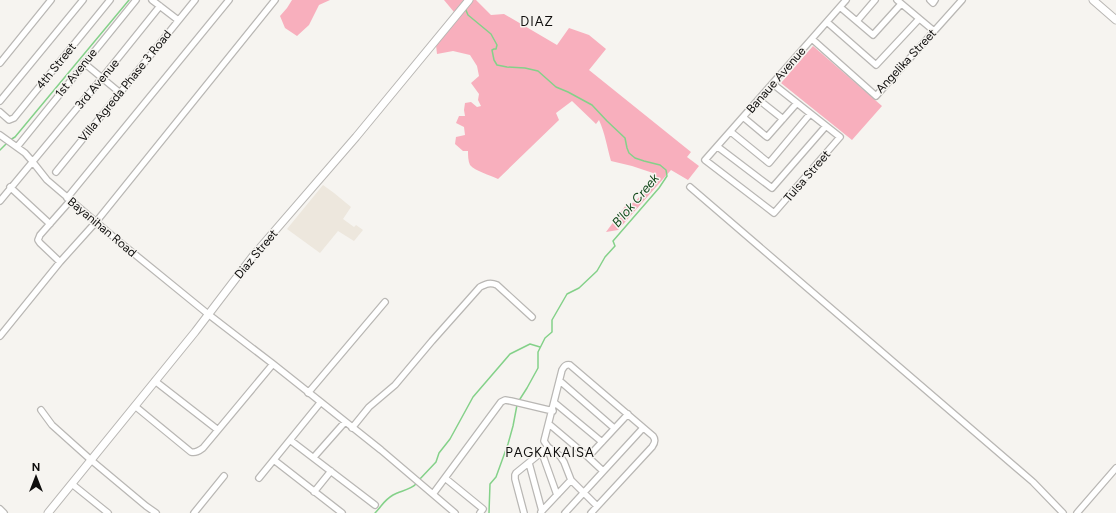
<svg xmlns="http://www.w3.org/2000/svg" width="1116" height="513" viewBox="0 0 1116 513" font-family="Figtree,sans-serif">
  <style>
    .built { fill: #ede7dd }
    .green { fill: #f8afbd }
    .lines { fill: none; stroke-linecap: round; stroke-linejoin: round }
    .stream { stroke: #84d189; stroke-width: 1.5 }
    .minor-casing { stroke: #b9b7b4; stroke-width: 8 }
    .major-casing { stroke: #b9b7b4; stroke-width: 9 }
    .minor { stroke: #fff; stroke-width: 5.5 }
    .major { stroke: #fff; stroke-width: 7 }
    .labels { text-anchor: middle; stroke-width: 3; stroke-linejoin: round; paint-order: stroke }
    .street-label { font-size: 12px; fill: #0e0d0c; stroke: #f6f4f0 }
    .neighbourhood-label { font-size: 13px; letter-spacing: 1px; fill: #0e0d0c; stroke: #f6f4f0 }
    .water-label { font-size: 13px; font-style: italic; fill: #11481a; stroke: #f6f4f0 }
  </style>
  <rect width="100%" height="100%" fill="#f6f4f0"/>
  <path class="built" d="M323,185L334,193L351,207L343,219L354,227L356,225L363,230L354,241L338,231L320,253L287,229Z"/>
  <path class="green" d="M292,0H330L319,5L309,25L297,36L285,28L280,16L287,8Z
    M444,0H476L491,15L504,14L557,45L569,28L589,35L606,49L589,70L691,152L687,157L699,166L688,180L671,170L618,230L606,232L626,205L635,202L654,179L653,173L632,166L611,161C607,147 605,133 599,120L596,124L572,101L556,113L559,120L498,179C490,175 475,171 470,165C468,161 468,155 468,151H463L455,144L456,137L465,135L464,127L456,123L459,116H465L464,110L465,103L471,102L477,107L481,106L478,100L479,94L471,83L479,76L477,66L470,55L453,51L437,54L436,45L459,18Z
    M813,46L882,106L852,140L781,83Z"/>
  <g class="lines">
    <path class="stream" d="M465,8L468,15L491,34L497,45L496,49H494L492,50L494,60L497,65L507,67L525,68L538,71L556,87L568,92L592,105L607,121L625,138L627,148L629,153L635,158L644,161L660,165L666,170L667,176L659,188L613,241L615,246L605,257L597,271L579,288L567,294L552,320V332L545,338L538,352V368L527,388L520,399L517,405L513,426L508,444L496,477L490,484L489,513
      M10,140L15,137L129,0
      M0,150L7,143
      M419,480L436,462L439,453L450,439L473,397L510,354L530,344L540,347
      M375,513C382,506 383,501 393,495C400,491 410,490 416,484"/>
    <defs>
      <path id="minor" d="M152,0L178,20
        M897,0L934,31
        M930,0L933,3L935,0
        M840,7L873,35L901,4
        M857,21L875,0
        M827,22L876,65L919,19
        M812,39L876,96L962,0
        M0,63L51,0
        M84,63L119,92
        M773,84L840,137L774,213L705,160L846,0
        M759,100L783,119
        M0,101L83,0
        M0,112L9,120L14,118L110,0
        M743,117L767,137L797,103
        M731,132L769,163L810,114
        M0,135L25,153L32,161L47,180L116,239L208,314L273,364L381,450L455,513
        M17,147L136,0
        M718,147L772,188L826,126
        M56,172L195,0
        M10,187L50,224
        M690,187L1033,482L1063,513
        M67,198L229,0
        M0,201L102,78L160,6
        M70,201L40,235L38,240L40,243L60,262L96,222L275,0
        M0,336L60,262
        M155,381L218,430
        M560,381L614,428
        M308,393L385,302
        M555,403L602,442
        M135,406L191,452C196,453 199,451 203,448L273,364
        M41,410L52,425L91,460L146,506L156,513
        M549,424L588,457L603,471
        M352,428L369,407L395,385L432,341L480,287C486,284 490,282 497,285L532,317
        M290,440L375,505
        M542,453L557,495
        M314,457L345,422
        M588,457L628,414
        M274,460L342,513
        M529,463L542,511
        M259,478L320,403
        M445,478L483,509L480,513
        M72,484L108,513
        M314,492L331,471
        M433,494L501,402L505,400L511,401L553,411
        M0,509L4,513
        M541,512L571,480
        M194,513L224,476
        M524,513L515,479V475L516,473L548,447
        M565,513L643,428
        M591,513L652,447C655,443 656,440 653,436L570,365C565,364 564,367 562,370L544,441L548,447L560,456L564,462L571,480L597,506
        M1077,513L1116,468"/>
      <path id="major" d="M1093,0L1116,20
        M48,513L195,332L253,256L356,137L469,0"/>
    </defs>
    <use href="#minor" class="minor-casing"/>
    <use href="#major" class="major-casing"/>
    <use href="#minor" class="minor"/>
    <use href="#major" class="major"/>
  </g>
  <g class="labels">
    <g class="street-label">
      <text transform="translate(906 61) rotate(-47)" y="4">Angelika Street</text>
      <text transform="translate(56 66) rotate(-51)" y="4">4th Street</text>
      <text transform="translate(76 73) rotate(-51)" y="4">1st Avenue</text>
      <text transform="translate(776 80) rotate(-49)" y="4">Banaue Avenue</text>
      <text transform="translate(97 84) rotate(-50)" y="4">3rd Avenue</text>
      <text transform="translate(125 86) rotate(-51)" y="4">Villa Agreda Phase 3 Road</text>
      <text transform="translate(807 176) rotate(-49)" y="4">Tulsa Street</text>
      <text transform="translate(102 227) rotate(40)" y="4">Bayanihan Road</text>
      <text transform="translate(256 254) rotate(-50)" y="4">Diaz Street</text>
    </g>
    <g class="neighbourhood-label">
      <text x="537" y="26">DIAZ</text>
      <text x="550" y="457">PAGKAKAISA</text>
    </g>
    <g class="water-label">
      <text transform="translate(635 200) rotate(-50)" y="5">B'lok Creek</text>
    </g>
  </g>
  <g transform="translate(36 477)" stroke="#f6f4f0" stroke-width="3" paint-order="stroke">
  <path d="M0-3L7 15L0 10L-7 15Z" fill="#0e0d0c"/>
  <text y="-6" font-size="11" font-weight="bold" text-anchor="middle" fill="#0e0d0c">N</text>
  </g>
</svg>
